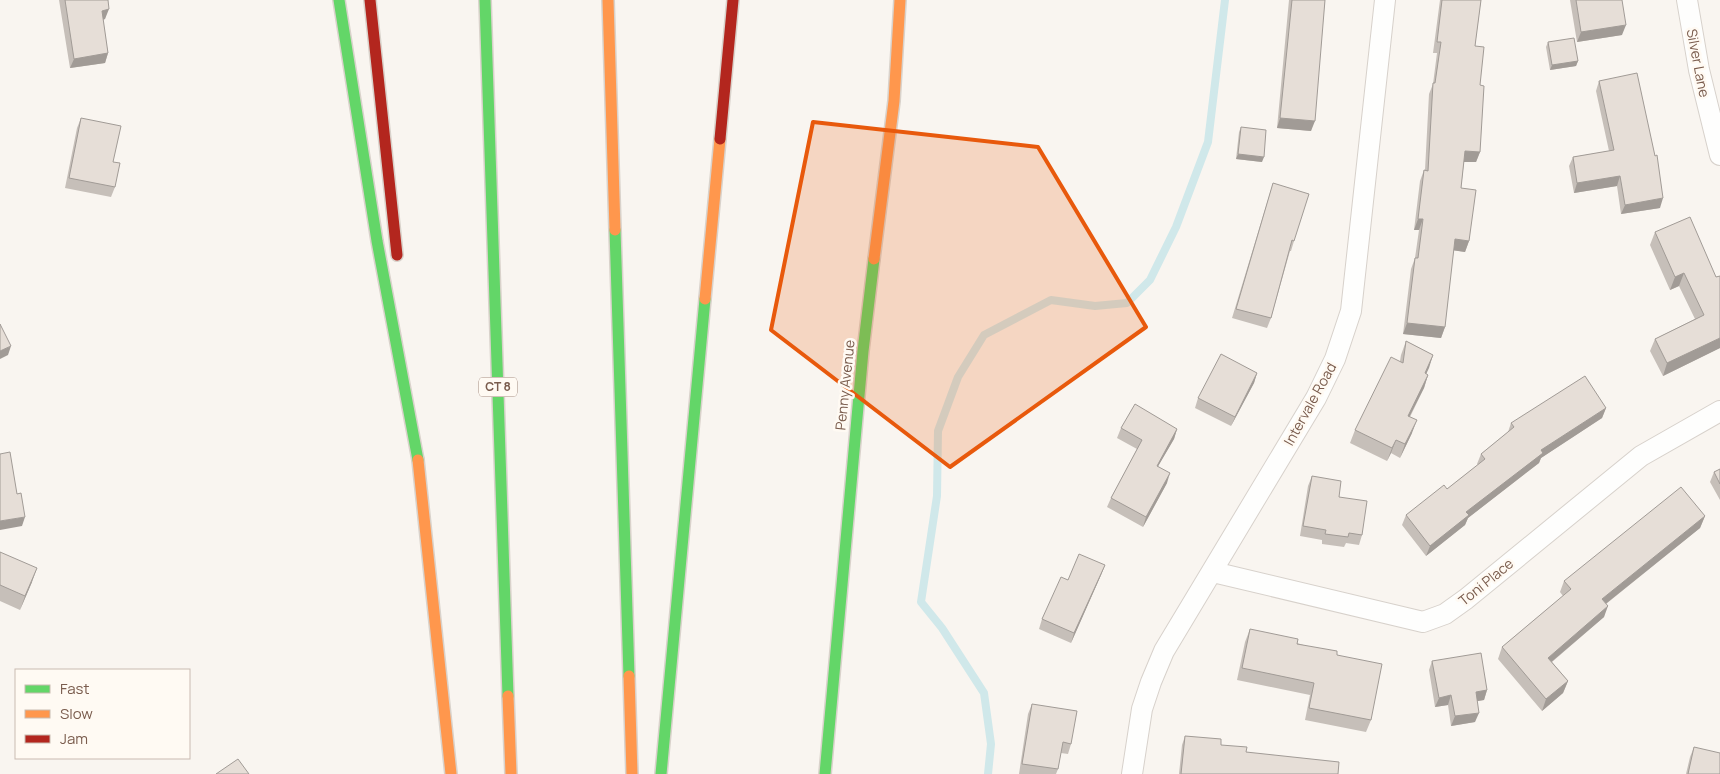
<svg xmlns="http://www.w3.org/2000/svg" width="1720" height="774" viewBox="0 0 1720 774" font-family="Manrope,sans-serif">
  <style>
    .lines { fill: none; stroke-linecap: round; stroke-linejoin: round }
    .stream { stroke: #d0e8ea; stroke-width: 8 }
    .street-casing { stroke: #d7d1cb; stroke-width: 22 }
    .fast-casing { stroke: #d9d2cb; stroke-width: 14 }
    .slow-casing { stroke: #d9d2cb; stroke-width: 14 }
    .jam-casing { stroke: #d9d2cb; stroke-width: 14 }
    .street { stroke: #fefefd; stroke-width: 20 }
    .fast { stroke: #63d668; stroke-width: 11 }
    .slow { stroke: #ff974d; stroke-width: 11 }
    .jam { stroke: #b3261e; stroke-width: 11 }
    .wall { fill: #c6bfb9 }
    .shaded-wall { fill: #a19b96 }
    .building { fill: #e6ded7; stroke: #a19b96 }
    .marked { fill: #e8590c; fill-opacity: 0.2; stroke: #e8590c; stroke-width: 4; stroke-linejoin: round }
    .labels { text-anchor: middle; stroke-width: 5; stroke-linejoin: round; paint-order: stroke }
    .shield { fill: #fffaf3; stroke: #a28b7f; stroke-width: 1 }
    .shield-label { font-size: 12px; font-weight: bold; fill: #7a5c4d }
    .street-label { font-size: 14px; fill: #7a5c4d; stroke: #fffaf3 }
  </style>
  <rect width="100%" height="100%" fill="#f9f5f0"/>
  <g class="lines">
    <path class="stream" d="M988,774L991,744L984,693L942,628L921,602L937,496L938,431L958,377L984,335L1051,300L1095,306L1127,303L1150,280L1176,227L1208,142L1225,0"/>
    <defs>
      <path id="street" d="M1687,0L1699,70L1720,155
        M1213,572L1423,622L1445,614L1466,599L1641,456L1720,411
        M1132,774L1142,709L1151,682L1164,651L1316,398L1335,359L1351,311L1385,0"/>
      <path id="fast" d="M339,0L377,241L418,460
        M485,0L508,696
        M615,230L629,676
        M661,774L705,299
        M825,774L863,351L874,259"/>
      <path id="slow" d="M608,0L615,230
        M874,259L894,101L900,0
        M705,299L720,139
        M418,460L451,774
        M629,676L632,774
        M508,696L511,774"/>
      <path id="jam" d="M370,0L397,255
        M720,139L733,0"/>
    </defs>
    <use href="#street" class="street-casing"/>
    <use href="#fast" class="fast-casing"/>
    <use href="#slow" class="slow-casing"/>
    <use href="#jam" class="jam-casing"/>
    <use href="#street" class="street"/>
    <use href="#fast" class="fast"/>
    <use href="#slow" class="slow"/>
    <use href="#jam" class="jam"/>
  </g>
  <path class="wall" d="M59,0H108L105,19L103,20L108,53L105,63L70,68Z
    M1289,0H1325L1311,131L1277,128Z
    M1440,0H1481L1475,46L1480,85V152L1476,162H1464L1461,188L1469,241L1465,252L1453,250L1445,327L1441,338L1403,334L1411,269L1415,258L1419,230H1414L1420,181L1424,170H1425L1429,94L1433,84L1437,53H1433Z
    M1570,0H1622V35L1577,42Z
    M1548,42L1578,61L1576,66L1550,70L1546,47Z
    M1599,81L1660,208L1621,214L1617,186L1574,193L1569,166L1573,157L1609,151L1596,91Z
    M81,118L113,162L115,187L111,197L65,188L77,128Z
    M1241,127L1262,162L1236,159L1239,132Z
    M1273,183L1294,241L1291,251H1290L1271,318L1267,328L1232,318Z
    M1655,232L1716,277L1720,276V348L1663,376L1650,351L1655,339L1695,319L1679,286L1670,290L1650,245Z
    M1406,341L1433,355L1426,374L1428,375L1424,388L1410,417L1412,433L1400,458L1391,453L1387,461L1350,443L1355,430L1400,361L1401,355Z
    M1257,373L1254,383L1231,426L1195,408L1198,398Z
    M1606,408L1602,418L1541,458L1539,463L1468,518L1465,525L1426,556L1402,525L1406,515L1447,489L1478,465L1477,464L1481,454L1508,432L1511,423Z
    M1121,428L1177,429L1174,439L1158,466L1167,483L1143,527L1107,507L1111,498L1137,449L1117,438Z
    M1720,469V500L1710,482L1714,472Z
    M1312,476L1339,497L1362,535L1359,545L1346,543L1344,547L1322,544V540L1300,536L1308,486Z
    M1705,516L1700,528L1606,604L1604,617L1552,662L1568,681L1563,693L1542,711L1498,659L1502,647L1563,596L1560,592L1564,581Z
    M0,552L32,582L20,610L0,601Z
    M1105,565L1101,575L1071,643L1039,629L1042,619L1068,580Z
    M1250,629L1337,655L1371,720L1366,732L1305,720L1310,695L1237,680L1245,642Z
    M1432,661L1487,690L1484,700L1477,701L1475,722L1451,726L1448,705L1435,707L1429,670Z
    M1032,704L1071,744L1068,754L1061,753L1058,769L1056,774H1019L1028,714Z
    M1185,736L1246,752L1338,774H1179L1182,745Z
    M1694,747L1720,774H1686L1690,757Z"/>
  <path class="shaded-wall" d="M109,9L105,19L98,21L102,11Z
    M1626,25L1622,35L1577,42L1581,32Z
    M108,53L105,63L70,68L74,59Z
    M1578,61L1576,66L1550,70L1552,65Z
    M1280,118L1315,121L1311,131L1277,128Z
    M1465,151L1480,152L1476,162H1462Z
    M1238,154L1264,157L1262,162L1236,159Z
    M1620,176L1617,186L1574,193L1577,183Z
    M1663,198L1660,208L1621,214L1625,205Z
    M1418,219H1423L1419,230H1414Z
    M1455,239L1469,241L1465,252L1451,250Z
    M1684,273L1679,286L1670,290L1675,277Z
    M1407,323L1445,327L1441,338L1403,334Z
    M1720,338V348L1663,376L1667,363Z
    M11,346L8,355L0,359V351Z
    M1433,355L1429,368L1420,387L1425,373Z
    M1257,373L1254,383L1231,426L1235,417Z
    M1428,375L1424,388L1403,429L1408,416Z
    M1606,408L1602,418L1541,458L1539,463L1468,518L1465,525L1426,556L1430,546L1466,512L1541,450Z
    M1417,420L1412,433L1400,458L1405,444Z
    M1177,429L1174,439L1153,475L1157,466Z
    M1396,440L1391,453L1387,461L1392,448Z
    M1170,473L1167,483L1143,527L1146,517Z
    M1705,516L1700,528L1598,610L1602,599Z
    M25,517L22,526L0,530V521Z
    M1105,565L1101,575L1071,643L1074,633Z
    M37,568L32,582L20,610L25,596Z
    M1608,606L1604,617L1543,669L1548,658Z
    M1568,681L1563,693L1542,711L1546,699Z
    M1487,690L1484,700L1472,702L1476,692Z
    M1451,695L1448,705L1435,707L1439,698Z
    M1479,713L1475,722L1451,726L1455,716Z"/>
  <path class="building" d="M65,0H108L109,9L102,11L108,53L74,59Z
    M1292,0H1325L1315,121L1280,118Z
    M1442,0H1481L1475,46L1484,47L1480,85L1484,86L1480,152L1465,151L1461,188L1476,190L1469,241L1455,239L1445,327L1407,323L1415,258H1418L1423,219H1418L1424,170L1428,171L1433,83H1435L1441,42H1437Z
    M1576,0H1622L1626,25L1581,32Z
    M1574,38L1578,61L1552,65L1548,42Z
    M1637,73L1655,156L1657,155L1663,198L1625,205L1620,176L1577,183L1573,157L1614,150L1599,81Z
    M81,118L121,126L113,162L120,163L115,187L69,178Z
    M1241,127L1266,130L1264,157L1238,154Z
    M1273,183L1309,194L1294,241L1292,240L1271,318L1236,309Z
    M1690,217L1716,277L1720,276V338L1667,363L1655,339L1704,315L1684,273L1675,277L1655,232Z
    M0,324L11,346L0,351Z
    M1406,341L1433,355L1425,373L1428,375L1408,416L1417,420L1405,444L1396,440L1392,448L1355,430L1391,357L1403,363Z
    M1221,354L1257,373L1235,417L1198,398Z
    M1585,376L1606,408L1541,450L1543,453L1466,512L1469,515L1430,546L1406,515L1444,485L1447,489L1485,459L1481,454L1514,427L1511,423Z
    M1135,404L1177,429L1157,466L1170,473L1146,517L1111,498L1142,440L1121,428Z
    M10,452L17,494L21,493L25,517L0,521V454Z
    M1720,469V484L1714,472Z
    M1312,476L1341,481L1339,497L1367,501L1362,535L1349,533L1348,537L1325,534L1326,530L1303,526Z
    M1681,487L1705,516L1602,599L1608,606L1548,658L1568,681L1546,699L1502,647L1571,589L1564,581Z
    M0,552L37,568L25,596L0,585Z
    M1079,554L1105,565L1074,633L1042,619L1061,577L1068,580Z
    M1250,629L1298,639L1297,644L1337,651V655L1382,664L1371,720L1309,708L1314,683L1242,668Z
    M1481,653L1487,690L1476,692L1479,713L1455,716L1451,695L1439,698L1432,661Z
    M1032,704L1077,711L1071,744L1063,742L1058,769L1022,764Z
    M1185,736L1221,739V745L1247,747L1246,752L1339,762L1338,774H1181Z
    M1694,747L1720,753V774H1688Z
    M238,759L249,774H216Z"/>
  <path class="marked" d="M813,122L1038,147L1146,327L950,467L771,330Z"/>
  <g class="labels">
    <rect class="shield" x="479" y="377.5" width="38" height="19" rx="4"/>
    <g class="shield-label">
      <text x="498" y="391">CT 8</text>
    </g>
    <g class="street-label">
      <text transform="translate(1698 63) rotate(79)" y="5">Silver Lane</text>
      <text transform="translate(845 385) rotate(-84)" y="5">Penny Avenue</text>
      <text transform="translate(1310 404) rotate(-61)" y="5">Intervale Road</text>
      <text transform="translate(1486 582) rotate(-39)" y="5">Toni Place</text>
    </g>
  </g>
  <rect x="15" y="669" width="175" height="90" fill="#fffaf3" stroke="#cabbb1"/>
  <rect x="25" y="685" width="25" height="8" fill="#63d668" stroke="#cabbb1"/>
  <text x="60" y="694" font-size="15" fill="#7a5c4d">Fast</text>
  <rect x="25" y="710" width="25" height="8" fill="#ff974d" stroke="#cabbb1"/>
  <text x="60" y="719" font-size="15" fill="#7a5c4d">Slow</text>
  <rect x="25" y="735" width="25" height="8" fill="#b3261e" stroke="#cabbb1"/>
  <text x="60" y="744" font-size="15" fill="#7a5c4d">Jam</text>
</svg>
